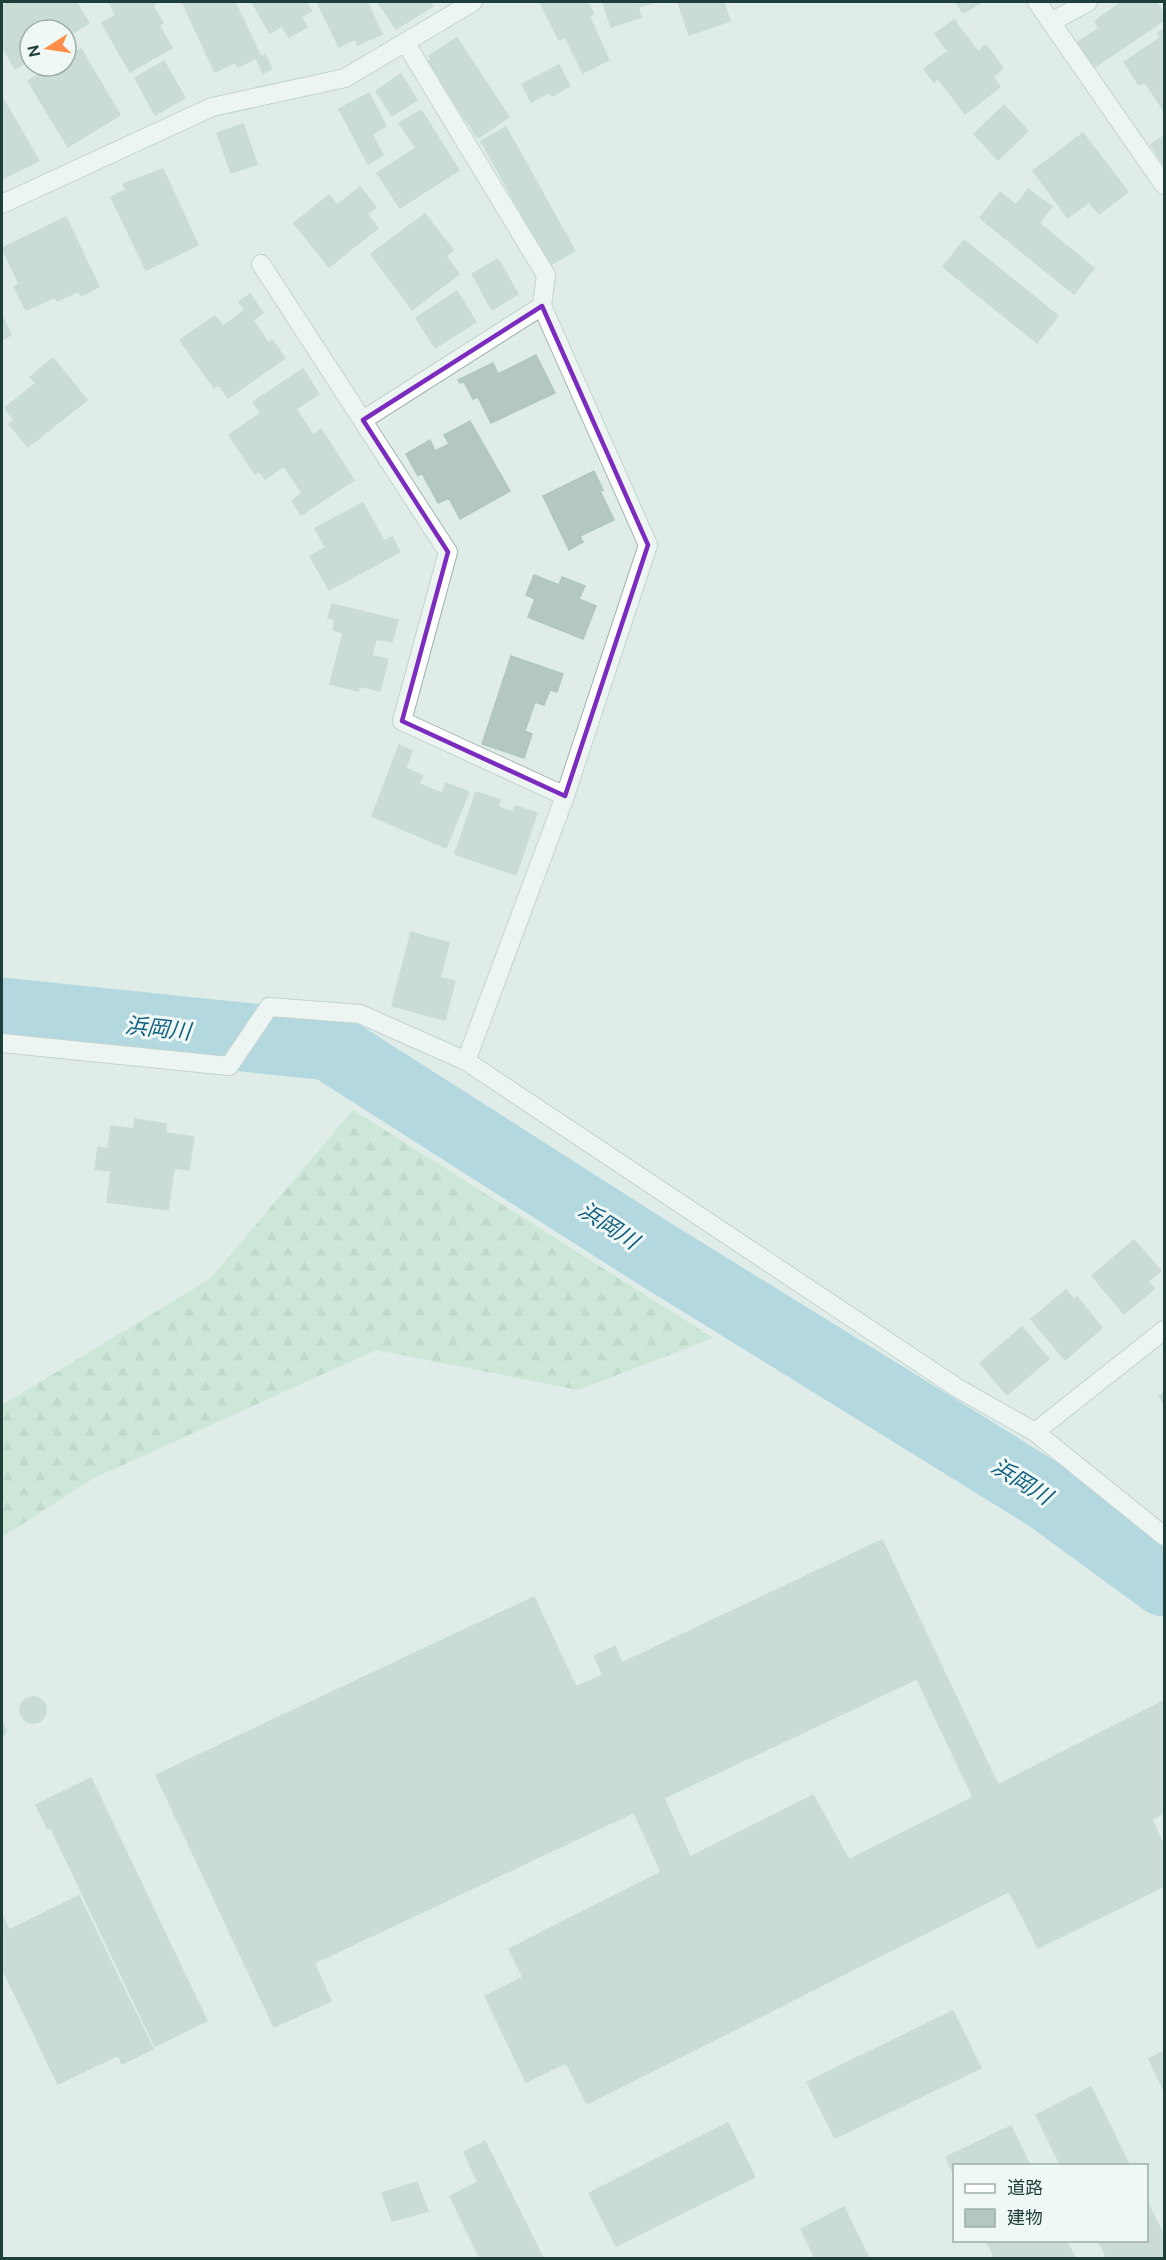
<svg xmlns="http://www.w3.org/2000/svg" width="1166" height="2260" viewBox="0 0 1166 2260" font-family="Ubuntu,'Noto Sans JP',sans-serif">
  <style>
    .forest { fill: url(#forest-firs) }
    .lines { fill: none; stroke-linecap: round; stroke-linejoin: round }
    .river { stroke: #80bfd8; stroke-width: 69 }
    .building { fill: #b4c7c1; stroke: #b1c7c0; stroke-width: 1.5 }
    .minor-casing { stroke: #a1b4b0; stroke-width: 20 }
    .minor { stroke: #fff; stroke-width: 18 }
    .marked { fill: none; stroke: #7b2cbf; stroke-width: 4.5; stroke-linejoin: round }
    .labels { text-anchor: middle; stroke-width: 6; stroke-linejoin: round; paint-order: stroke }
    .water-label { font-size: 22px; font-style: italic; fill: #126081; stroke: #f0f8f5 }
  </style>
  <defs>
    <pattern id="forest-firs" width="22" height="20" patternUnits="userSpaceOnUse" patternTransform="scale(1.5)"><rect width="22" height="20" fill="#b5e0c6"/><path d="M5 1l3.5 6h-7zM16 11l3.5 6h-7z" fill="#9bc1ab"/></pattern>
  </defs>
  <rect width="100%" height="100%" fill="#dfece8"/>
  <path class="forest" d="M353,1110L713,1338L578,1390L376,1350L92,1479L2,1537V1405L210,1279Z"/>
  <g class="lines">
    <path class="river" d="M2,1012L329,1046L652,1252L1048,1497L1164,1582"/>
  </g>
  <path class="building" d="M10,2H76L89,23L66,37V30H30V60L15,69L2,46L4,43L2,39V6Z
    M109,2H158L153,6L163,23L159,25L172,48L130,72L102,23L116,15Z
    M189,2H235L261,57L265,55L272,69L263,73L256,58L238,67L235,62L215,72L183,4Z
    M252,2H306L312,11L301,17L307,27L289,37L282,26L270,33Z
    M317,2H367L382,34L358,45L355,39L339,47Z
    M378,2H430L433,6L396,29Z
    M540,2H588L594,14L589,16L609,60L583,73L565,37L559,40Z
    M603,2H655L638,7L641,17L611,27Z
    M678,2H724L730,21L689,35Z
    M956,2H982L963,13Z
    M1122,2H1156L1164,13V20L1092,69L1075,44L1099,28L1095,21Z
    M954,20L978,52L986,45L1003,68L993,77L1000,87L965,114L938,78L934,82L924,69L948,51L935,34Z
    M1164,29V111L1145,82L1139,85L1124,62L1160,38L1158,33Z
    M457,38L509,117L478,138L427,62L431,59L429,56Z
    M81,49L120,115L68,147L28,81L53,66H66V58Z
    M164,61L185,98L155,115L135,78Z
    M559,65L570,86L552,96L550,92L531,102L522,84Z
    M401,74L417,100L392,116L376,91Z
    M369,93L386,126L372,134L383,155L368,164L339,109Z
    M3,99L39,161L2,179V101Z
    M1004,105L1028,131L998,160L974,134Z
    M421,110L459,170L400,208L377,173L416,148L399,123Z
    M243,124L257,164L231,173L217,133Z
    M506,127L575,251L550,265L481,141Z
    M1083,133L1128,192L1099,214L1089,202L1068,218L1033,171Z
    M1164,136V165L1151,145Z
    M163,169L198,245L146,270L111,197L126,190L123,184Z
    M360,187L376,207L367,214L378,228L329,267L294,223L329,195L337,205Z
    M1028,189L1052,207L1039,223L1094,268L1074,294L980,218L1000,192L1016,205Z
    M425,214L453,250L446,256L459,274L412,310L371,254Z
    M66,217L99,287L81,296L79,291L57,301L55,297L26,310L14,287L19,284L2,248Z
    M964,240L1058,316L1037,343L943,267Z
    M498,259L518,294L492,310L472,274Z
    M457,291L476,322L435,348L416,318Z
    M250,294L263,313L253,320L268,343L272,340L285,358L228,398L219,385L214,388L180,340L215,316L223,326L245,310L239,302Z
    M2,316L11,335L2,340Z
    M536,355L555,393L491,423L478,397L473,399L464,382L460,383L458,380L493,363L498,374Z
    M53,358L87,400L28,447L9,424L14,420L5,408L36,383L30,377Z
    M303,369L319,394L296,409L313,435L321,429L354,480L301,515L292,501L302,493L284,466L265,479L259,471L255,474L229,435L261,413L253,402Z
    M470,421L510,491L460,519L449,498L438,503L422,473L418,476L406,454L430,440L435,451L449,444L444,435Z
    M594,471L603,490L600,491L614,520L580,536L583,542L569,550L543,496Z
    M363,503L384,541L392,537L400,552L329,590L310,556L326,548L315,528Z
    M534,575L559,585L562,577L585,586L579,599L596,606L583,639L528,617L535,599L526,595Z
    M332,604L398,620L392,642L376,639L372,656L388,659L380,691L359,686L358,691L330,684L343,633L333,630L335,620L328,618Z
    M511,656L563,674L557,692L550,690L544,705L535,702L525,731L532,734L524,758L482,744Z
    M399,745L412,751L406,768L423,776L419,784L442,793L446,783L469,792L446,848L372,816Z
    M476,792L500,800L498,807L513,812L515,806L537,813L516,875L455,854Z
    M411,932L449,943L440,978L455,981L445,1020L392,1006Z
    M135,1119L166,1124V1133L194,1137L189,1170L174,1168L168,1210L107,1202L111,1171L95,1169L98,1147L108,1149L111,1126L134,1129Z
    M1134,1240L1161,1271L1148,1281L1154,1289L1124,1314L1092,1276Z
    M1066,1290L1074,1299L1077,1297L1102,1328L1065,1360L1031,1319Z
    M1022,1327L1049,1359L1007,1395L980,1363Z
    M1164,1392V1404L1159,1396Z
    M882,1540L942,1667L314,1963L331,2001L274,2027L156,1775L534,1597L576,1687L603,1675L594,1656L615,1646L622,1663Z
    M942,1667L998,1785L973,1797L917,1679Z
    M20 1710a13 13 0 1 1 26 0a13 13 0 1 1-26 0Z
    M1164,1701V1813L587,2104L542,2015Z
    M2,1720L6,1731L2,1738Z
    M91,1778L207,2021L155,2046L51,1828L48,1829L36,1805Z
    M813,1795L849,1860L542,2015L509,1949Z
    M664,1798L690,1857L661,1872L634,1812Z
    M1152,1820L1164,1846V1886L1038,1948L1009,1891Z
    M79,1896L153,2049L122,2064L118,2055L58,2084L2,1968V1915L9,1930Z
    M523,1977L566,2063L526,2082L485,1996Z
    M953,2011L981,2068L835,2138L807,2082Z
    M1164,2051V2091L1149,2059Z
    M1091,2087L1130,2166H1061L1036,2115Z
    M728,2123L755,2177L616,2246L589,2193Z
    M1011,2126L1030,2166H954V2175L946,2157Z
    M485,2141L543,2258H480L450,2196L478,2182L464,2152Z
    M417,2182L428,2211L392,2221L382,2193Z
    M1146,2200L1164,2236V2258H1107L1098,2240H1146Z
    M844,2207L869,2258H815L801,2229Z
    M986,2240H1066L1075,2258H995Z"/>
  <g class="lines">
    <defs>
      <path id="minor" d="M1037,2L1164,185
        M1051,22L1088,2
        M405,42L546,275L542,306L648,545L565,796L466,1061
        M2,204L212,107L345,78L473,2
        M261,264L448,552L402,721L565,796
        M363,420L542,306
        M2,1043L229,1066L269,1007L360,1014L466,1061L959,1389L1035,1432L1164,1536
        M1035,1432L1164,1330"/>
    </defs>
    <use href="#minor" class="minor-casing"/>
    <use href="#minor" class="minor"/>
  </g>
  <path d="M0 0H1166V2260H0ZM542,306L648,545L565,796L402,721L448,552L363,420Z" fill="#dfece8" fill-opacity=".55" fill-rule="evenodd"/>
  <path class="marked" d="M542,306L648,545L565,796L402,721L448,552L363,420Z"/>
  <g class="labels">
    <g class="water-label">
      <text transform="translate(158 1028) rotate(6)" y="8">浜岡川</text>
      <text transform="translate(609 1225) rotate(33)" y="8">浜岡川</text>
      <text transform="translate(1022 1481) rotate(32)" y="8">浜岡川</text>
    </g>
  </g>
  <rect width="1166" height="2260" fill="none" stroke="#1e3e3a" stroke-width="6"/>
  <rect x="953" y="2164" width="195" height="78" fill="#f0f8f5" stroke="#9caeaa" stroke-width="1.5"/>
  <rect x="965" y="2184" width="30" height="9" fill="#ffffff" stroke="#9caeaa" stroke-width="1.5"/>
  <text x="1007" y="2194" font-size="18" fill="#1e3e3a">道路</text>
  <rect x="965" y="2209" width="30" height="18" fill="#b4c7c1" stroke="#9caeaa" stroke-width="1.5"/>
  <text x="1007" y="2224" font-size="18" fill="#1e3e3a">建物</text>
  <g transform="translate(48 48) rotate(258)"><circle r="28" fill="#f0f8f5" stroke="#9caeaa" stroke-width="1.5"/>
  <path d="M0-4.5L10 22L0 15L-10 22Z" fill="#ff8e4a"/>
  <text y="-9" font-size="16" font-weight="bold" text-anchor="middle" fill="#1e3e3a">N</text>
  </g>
</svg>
